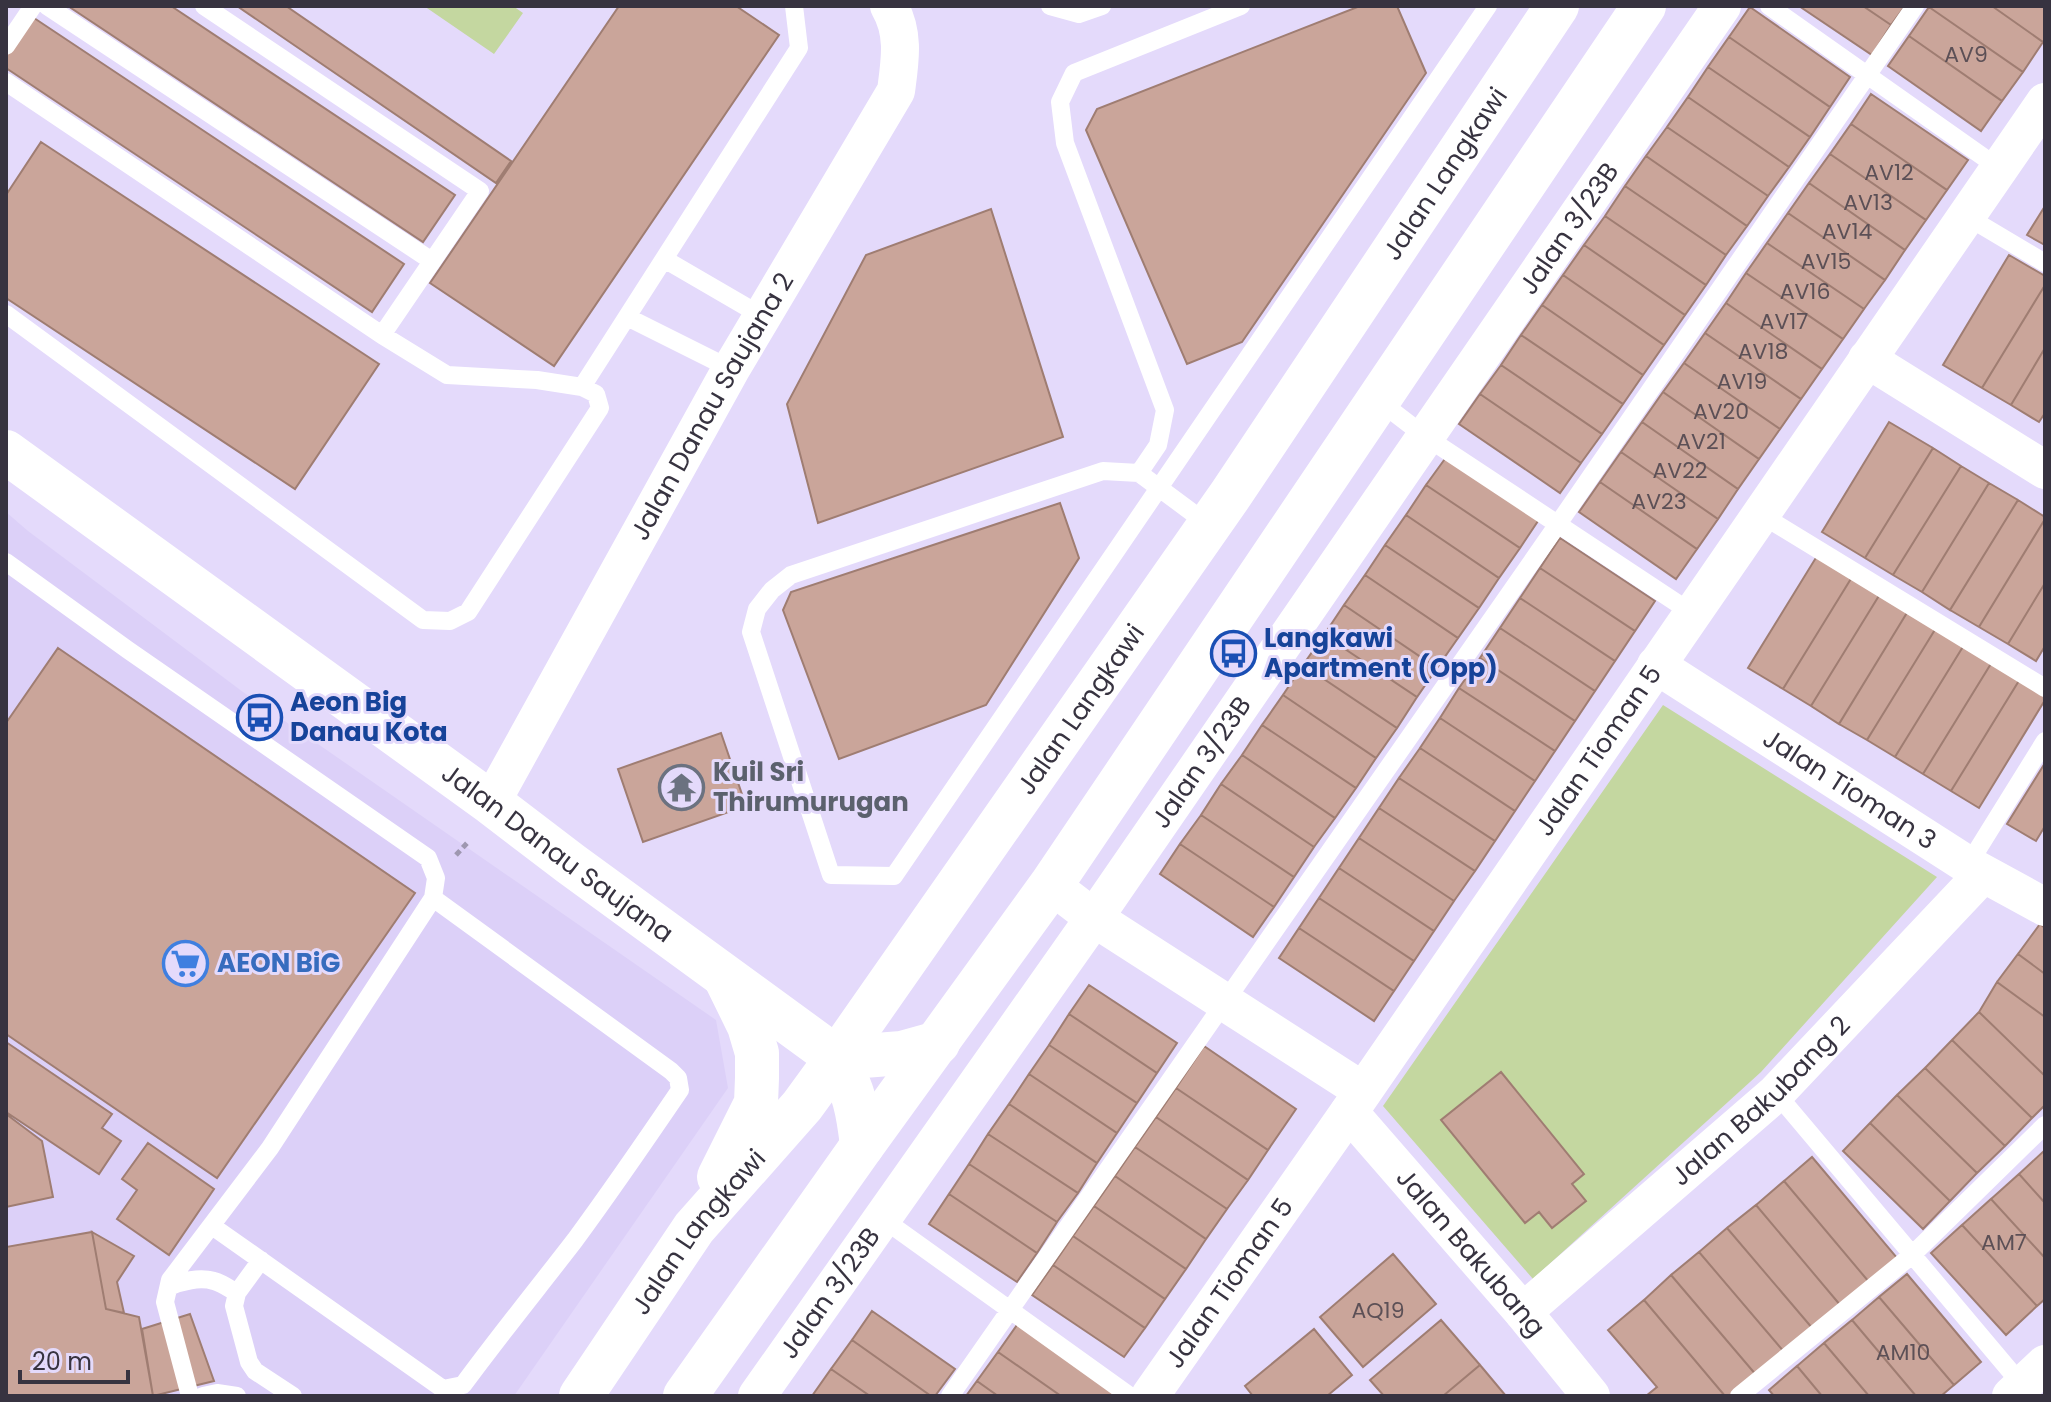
<svg xmlns="http://www.w3.org/2000/svg" width="2051" height="1402" viewBox="0 0 2051 1402" font-family="Poppins,sans-serif">
  <style>
    .built { fill: #dcd0f8 }
    .green { fill: #c4d7a0 }
    .building { fill: #caa59a; stroke: #9f7d72; stroke-width: 2 }
    .lines { fill: none; stroke-linecap: round; stroke-linejoin: round }
    .path { stroke: #9e97b0; stroke-width: 5; stroke-dasharray: 6 4; stroke-linecap: butt }
    .service { stroke: #fff; stroke-width: 18 }
    .minor { stroke: #fff; stroke-width: 38 }
    .tertiary { stroke: #fff; stroke-width: 44 }
    .labels { text-anchor: middle; stroke-width: 6; stroke-linejoin: round; paint-order: stroke }
    .number-label { font-size: 22px; fill: #5c5056 }
    .street-label { font-size: 26px; fill: #373340; stroke: #e4dafb }
    .transit-label { font-size: 26px; font-weight: bold; fill: #164399; stroke: #e4dafb; text-anchor: start }
    .worship-label { font-size: 26px; font-weight: bold; fill: #5b616d; stroke: #e4dafb; text-anchor: start }
    .shop-label { font-size: 26px; font-weight: bold; fill: #366cbe; stroke: #e4dafb; text-anchor: start }
  </style>
  <rect width="100%" height="100%" fill="#e4dafb"/>
  <path class="built" d="M6,512L28,531L243,692L716,1020L728,1088L514,1396H6Z"/>
  <path class="green" d="M424,6H513L523,13L494,54Z
    M1663,705L1937,877L1761,1072L1533,1279L1383,1106Z"/>
  <path class="building" d="M68,6H171L455,195L423,242Z
    M237,6H286L511,161L496,183Z
    M619,6H736L779,35L554,366L430,283Z
    M1360,6H1397L1426,73L1242,342L1187,364L1086,130L1097,109Z
    M1799,6H1863L1891,25L1872,55Z
    M1863,6H1905L1891,25Z
    M1992,6H2045V39L2043,42Z
    M1992,6L2043,42L2023,72L1929,7Z
    M1750,7L1850,77L1830,107L1729,37Z
    M1929,7L2023,72L2002,101L1909,36Z
    M28,14L404,264L372,312L6,68V47Z
    M1909,36L2002,101L1981,131L1888,66Z
    M1729,37L1830,107L1810,137L1708,67Z
    M1708,67L1810,137L1789,167L1688,97Z
    M1871,94L1968,160L1947,190L1851,124Z
    M1688,97L1789,167L1768,196L1667,127Z
    M1851,124L1947,190L1926,220L1830,154Z
    M1667,127L1768,196L1747,226L1646,156Z
    M41,142L379,364L295,489L6,298V195Z
    M1830,154L1926,220L1905,250L1809,183Z
    M1646,156L1747,226L1726,255L1625,186Z
    M1809,183L1905,250L1885,280L1788,213Z
    M1625,186L1726,255L1706,285L1605,216Z
    M2045,206V245L2027,235Z
    M991,209L1063,437L818,523L787,404L866,255Z
    M1788,213L1885,280L1864,309L1767,243Z
    M1605,216L1706,285L1685,315L1584,245Z
    M1767,243L1864,309L1843,339L1746,273Z
    M1584,245L1685,315L1664,345L1563,275Z
    M2009,255L2045,276V285L1982,388L1943,365Z
    M1746,273L1843,339L1822,369L1726,303Z
    M1563,275L1664,345L1643,375L1542,305Z
    M2045,285V348L2011,405L1982,388Z
    M1726,303L1822,369L1801,399L1705,333Z
    M1542,305L1643,375L1623,404L1521,335Z
    M1705,333L1801,399L1780,429L1684,363Z
    M1521,335L1623,404L1602,434L1501,365Z
    M2045,348V413L2039,422L2011,405Z
    M1684,363L1780,429L1759,459L1663,392Z
    M1501,365L1602,434L1581,463L1480,394Z
    M1663,392L1759,459L1738,489L1642,422Z
    M1480,394L1581,463L1560,493L1459,424Z
    M1642,422L1738,489L1718,519L1621,452Z
    M1889,422L1933,448L1865,558L1822,532Z
    M1933,448L1961,466L1893,575L1865,558Z
    M1621,452L1718,519L1697,549L1600,482Z
    M1447,456L1540,518L1520,548L1426,485Z
    M1961,466L1989,483L1922,592L1893,575Z
    M1600,482L1697,549L1676,579L1579,512Z
    M1989,483L2018,500L1950,610L1922,592Z
    M1426,485L1520,548L1499,578L1406,515Z
    M2018,500L2045,517V519L1979,627L1950,610Z
    M1060,503L1079,558L986,705L839,759L783,610L791,592Z
    M1406,515L1499,578L1479,608L1385,545Z
    M2045,519V583L2008,644L1979,627Z
    M1560,538L1655,601L1635,631L1540,568Z
    M1385,545L1479,608L1458,638L1365,575Z
    M1817,556L1852,577L1783,689L1748,668Z
    M1540,568L1635,631L1615,661L1520,598Z
    M1365,575L1458,638L1437,668L1344,605Z
    M1852,577L1880,594L1811,706L1783,689Z
    M2045,583V646L2036,661L2008,644Z
    M1880,594L1908,611L1839,724L1811,706Z
    M1520,598L1615,661L1595,691L1500,628Z
    M1344,605L1437,668L1417,697L1324,635Z
    M1908,611L1936,628L1867,740L1839,724Z
    M1500,628L1595,691L1575,721L1480,658Z
    M1936,628L1964,645L1895,757L1867,740Z
    M1324,635L1417,697L1397,728L1303,665Z
    M1964,645L1992,662L1923,774L1895,757Z
    M58,648L415,893L217,1178L6,1034V723Z
    M1480,658L1575,721L1555,751L1459,688Z
    M1992,662L2020,679L1951,791L1923,774Z
    M1303,665L1397,728L1376,758L1283,695Z
    M2020,679L2045,694V700L1979,808L1951,791Z
    M1459,688L1555,751L1535,781L1440,718Z
    M1283,695L1376,758L1356,788L1262,725Z
    M1440,718L1535,781L1515,811L1420,748Z
    M1262,725L1356,788L1335,818L1242,755Z
    M721,733L746,806L643,842L618,769Z
    M1420,748L1515,811L1495,841L1399,778Z
    M1242,755L1335,818L1314,847L1221,784Z
    M2045,763V826L2036,841L2007,824Z
    M1399,778L1495,841L1475,871L1379,808Z
    M1221,784L1314,847L1294,877L1201,815Z
    M1379,808L1475,871L1454,901L1359,838Z
    M1201,815L1294,877L1274,907L1180,844Z
    M1359,838L1454,901L1434,931L1339,868Z
    M1180,844L1274,907L1253,937L1160,874Z
    M1339,868L1434,931L1414,961L1319,898Z
    M1319,898L1414,961L1394,991L1299,928Z
    M2040,924L2045,928V974L2018,954Z
    M1299,928L1394,991L1374,1021L1279,958Z
    M2018,954L2045,974V1017L1997,982Z
    M1997,982L2045,1017V1076L1979,1012Z
    M1089,985L1177,1043L1157,1073L1069,1014Z
    M1979,1012L2045,1076V1105L2032,1118L1952,1040Z
    M1069,1014L1157,1073L1137,1103L1049,1045Z
    M1952,1040L2032,1118L2005,1146L1925,1068Z
    M6,1042L112,1114L102,1128L121,1141L99,1174L6,1112Z
    M1049,1045L1137,1103L1117,1133L1029,1074Z
    M1204,1046L1296,1109L1268,1150L1176,1088Z
    M1925,1068L2005,1146L1977,1173L1897,1095Z
    M1501,1072L1584,1174L1572,1184L1586,1201L1552,1228L1539,1212L1525,1223L1441,1120Z
    M1029,1074L1117,1133L1097,1163L1009,1104Z
    M1176,1088L1268,1150L1248,1180L1156,1117Z
    M1897,1095L1977,1173L1950,1201L1870,1123Z
    M1009,1104L1097,1163L1078,1193L988,1134Z
    M6,1114L42,1141L53,1197L6,1207Z
    M1156,1117L1248,1180L1227,1209L1135,1147Z
    M1870,1123L1950,1201L1923,1229L1843,1151Z
    M988,1134L1078,1193L1057,1222L969,1164Z
    M148,1143L214,1189L169,1255L117,1219L137,1190L122,1179Z
    M1135,1147L1227,1209L1206,1239L1115,1176Z
    M2045,1150V1203L2019,1174Z
    M1812,1157L1898,1259L1869,1282L1784,1181Z
    M969,1164L1057,1222L1037,1253L949,1194Z
    M2019,1174L2045,1203V1258L1991,1199Z
    M1115,1176L1206,1239L1186,1269L1094,1206Z
    M1784,1181L1869,1282L1841,1306L1756,1205Z
    M949,1194L1037,1253L1017,1282L929,1224Z
    M1991,1199L2045,1258V1299L2037,1306L1962,1225Z
    M1756,1205L1841,1306L1813,1329L1727,1228Z
    M1094,1206L1186,1269L1165,1299L1073,1236Z
    M1962,1225L2037,1306L2006,1335L1931,1253Z
    M1727,1228L1813,1329L1785,1353L1699,1252Z
    M92,1232L106,1309L139,1317L153,1396H6V1247Z
    M92,1232L134,1256L117,1282L124,1313L106,1309Z
    M1073,1236L1165,1299L1145,1328L1053,1265Z
    M1699,1252L1785,1353L1757,1376L1671,1275Z
    M1393,1254L1436,1304L1363,1367L1320,1317Z
    M1053,1265L1145,1328L1124,1357L1032,1295Z
    M1907,1274L1981,1362L1954,1385L1879,1297Z
    M1671,1275L1757,1376L1734,1396H1725L1644,1300Z
    M1879,1297L1954,1385L1941,1396H1916L1852,1320Z
    M1644,1300L1725,1396H1646L1657,1387L1608,1330Z
    M872,1311L955,1369L935,1396H931L852,1340Z
    M190,1314L214,1381L153,1396L142,1329Z
    M1441,1320L1480,1365L1443,1396H1384L1370,1380Z
    M1852,1320L1916,1396H1869L1824,1343Z
    M1019,1322L1115,1391L1112,1396H1061L998,1352Z
    M1314,1329L1352,1375L1327,1396H1253L1245,1386Z
    M852,1340L931,1396H870L831,1369Z
    M1824,1343L1869,1396H1822L1797,1366Z
    M998,1352L1061,1396H998L977,1381Z
    M1480,1365L1506,1396H1443Z
    M1797,1366L1822,1396H1774L1769,1390Z
    M831,1369L870,1396H812Z
    M977,1381L998,1396H966Z"/>
  <g class="lines">
    <path class="path" d="M456,855L469,841"/>
    <path class="service" d="M47,6L432,261
      M204,6L480,191L382,335
      M1050,6L1079,14L1102,6
      M1769,6L1999,168
      M6,46L33,6
      M6,82L382,335L447,375L537,380L582,387
      M1966,216L2045,263
      M664,259L762,316
      M6,314L423,620L450,621L468,612L600,408L596,394L582,387L799,48L794,6
      M627,317L731,369
      M1379,401L1426,437L1692,613
      M1139,473L1158,445L1165,410L1065,143L1060,102L1074,73L1241,6
      M1760,514L2045,688
      M1209,525L1139,473L1103,471L791,575L772,590L757,609L751,632L831,875L894,876L1488,6
      M6,562L128,650L428,858L436,878L433,898
      M1968,865L2045,741
      M1776,1093L2022,1385
      M883,1219L1130,1396
      M261,1260L237,1293L234,1306L249,1362L255,1371L293,1396
      M169,1287C181,1281 200,1277 214,1281C222,1283 230,1289 237,1293
      M190,1396L165,1302L170,1280L270,1148L433,898L671,1071L678,1078L680,1090C646,1140 611,1191 575,1240C538,1288 499,1336 463,1385L443,1389L212,1226
      M203,1396L217,1393L237,1396
      M950,1396L1558,524L1915,6
      M1739,1396L1912,1255L2045,1125"/>
    <g class="minor">
      <path d="M1867,359L2045,470"/>
      <path id="s1" d="M1656,665L1968,865L2045,907"/>
      <path id="s2" d="M491,803L731,369L896,91C900,61 905,33 889,6"/>
      <path d="M1051,885L1094,918L1363,1091"/>
      <path id="s3" d="M1349,1112L1523,1312L1591,1396"/>
      <path id="s4" d="M1523,1312L1776,1093L1983,874"/>
      <path id="s5" d="M757,1396L1094,918L1722,6"/>
      <path id="s6" d="M1150,1396L1349,1112L2045,102"/>
      <path d="M2011,1396L2045,1364"/>
    </g>
    <g class="tertiary">
      <path id="s7" d="M6,452L491,803L571,864L837,1058C854,1092 858,1109 862,1146"/>
      <path d="M837,1058L902,1053L938,1043"/>
      <path d="M719,1177L756,1103L757,1078V1053L749,1026L725,977"/>
      <path id="s8" d="M581,1396L694,1228L802,1106L837,1058L1231,494L1557,6"/>
      <path d="M685,1396L862,1146L1051,885L1644,6"/>
    </g>
  </g>
  <defs>
    <symbol id="bus-ring" viewBox="-11 -11 22 22"><circle r="9.5" fill="#e4dafb" stroke="#1a4fb4" stroke-width="1.5"/><path d="M-5-6H5V4H4V6H2V4H-2V6H-4V4H-5ZM-3.5-4V0h7V-4ZM-3.5 1.2v1.5H-2V1.2ZM2 1.2v1.5H3.5V1.2Z" fill="#1a4fb4"/></symbol>
    <symbol id="temple-ring" viewBox="-11 -11 22 22"><circle r="9.5" fill="#e4dafb" stroke="#6b7280" stroke-width="1.5"/><path d="M0-6L5-2H3V0L6.5 2.5H4V6H1.5V3h-3V6H-4V2.5H-6.5L-3 0V-2H-5Z" fill="#6b7280"/></symbol>
    <symbol id="supermarket-ring" viewBox="-11 -11 22 22"><circle r="9.5" fill="#e4dafb" stroke="#3f7fe0" stroke-width="1.5"/><path d="M-6-5.5h2.5l.6 2H6L4.5 2H-2.5L-4.4-4H-6ZM-1.5 3.2a1.3 1.3 0 1 0 .1 0ZM3 3.2a1.3 1.3 0 1 0 .1 0Z" fill="#3f7fe0"/></symbol>
  </defs>
  <g fill-rule="evenodd">
    <use href="#bus-ring" x="1208" y="628" width="51" height="51"/>
    <use href="#bus-ring" x="234" y="692" width="51" height="51"/>
    <use href="#temple-ring" x="656" y="762" width="51" height="51"/>
    <use href="#supermarket-ring" x="160" y="938" width="51" height="51"/>
  </g>
  <g class="labels">
    <g class="number-label">
      <text x="1966" y="62">AV9</text>
      <text x="1889" y="180">AV12</text>
      <text x="1868" y="210">AV13</text>
      <text x="1847" y="239">AV14</text>
      <text x="1826" y="269">AV15</text>
      <text x="1805" y="299">AV16</text>
      <text x="1784" y="329">AV17</text>
      <text x="1763" y="359">AV18</text>
      <text x="1742" y="389">AV19</text>
      <text x="1721" y="419">AV20</text>
      <text x="1701" y="449">AV21</text>
      <text x="1680" y="478">AV22</text>
      <text x="1659" y="509">AV23</text>
      <text x="2004" y="1250">AM7</text>
      <text x="1378" y="1318">AQ19</text>
      <text x="1903" y="1360">AM10</text>
    </g>
    <g class="street-label">
      <text dy="9" stroke="none"><textPath href="#s8" startOffset="1498">Jalan Langkawi</textPath></text>
      <text dy="9" stroke="none"><textPath href="#s5" startOffset="1422">Jalan 3/23B</textPath></text>
      <text dy="9" stroke="none"><textPath href="#s2" startOffset="454">Jalan Danau Saujana 2</textPath></text>
      <text dy="9" stroke="none"><textPath href="#s8" startOffset="850">Jalan Langkawi</textPath></text>
      <text dy="9" stroke="none"><textPath href="#s6" startOffset="786">Jalan Tioman 5</textPath></text>
      <text dy="9" stroke="none"><textPath href="#s5" startOffset="774">Jalan 3/23B</textPath></text>
      <text dy="9" stroke="none"><textPath href="#s1" startOffset="230">Jalan Tioman 3</textPath></text>
      <text dy="9" stroke="none"><textPath href="#s7" startOffset="682">Jalan Danau Saujana</textPath></text>
      <text dy="9" stroke="none"><textPath href="#s4" startOffset="318">Jalan Bakubang 2</textPath></text>
      <text dy="9" stroke="none"><textPath href="#s8" startOffset="202">Jalan Langkawi</textPath></text>
      <text dy="9" stroke="none"><textPath href="#s3" startOffset="186">Jalan Bakubang</textPath></text>
      <text dy="9" stroke="none"><textPath href="#s6" startOffset="138">Jalan Tioman 5</textPath></text>
      <text dy="9" stroke="none"><textPath href="#s5" startOffset="126">Jalan 3/23B</textPath></text>
    </g>
    <g class="transit-label">
      <text x="1264" y="647">Langkawi<tspan x="1264" dy="30">Apartment (Opp)</tspan></text>
      <text x="290" y="711">Aeon Big<tspan x="290" dy="30">Danau Kota</tspan></text>
    </g>
    <g class="worship-label">
      <text x="713" y="781">Kuil Sri<tspan x="713" dy="30">Thirumurugan</tspan></text>
    </g>
    <g class="shop-label">
      <text x="217" y="972">AEON BiG</text>
    </g>
  </g>
  <rect width="2051" height="1402" fill="none" stroke="#373340" stroke-width="16"/>
  <path d="M20 1370v12h108v-12" fill="none" stroke="#373340" stroke-width="4"/>
  <text x="32" y="1370" font-size="24" fill="#373340" stroke="#e4dafb" stroke-width="6" paint-order="stroke">20 m</text>
</svg>
